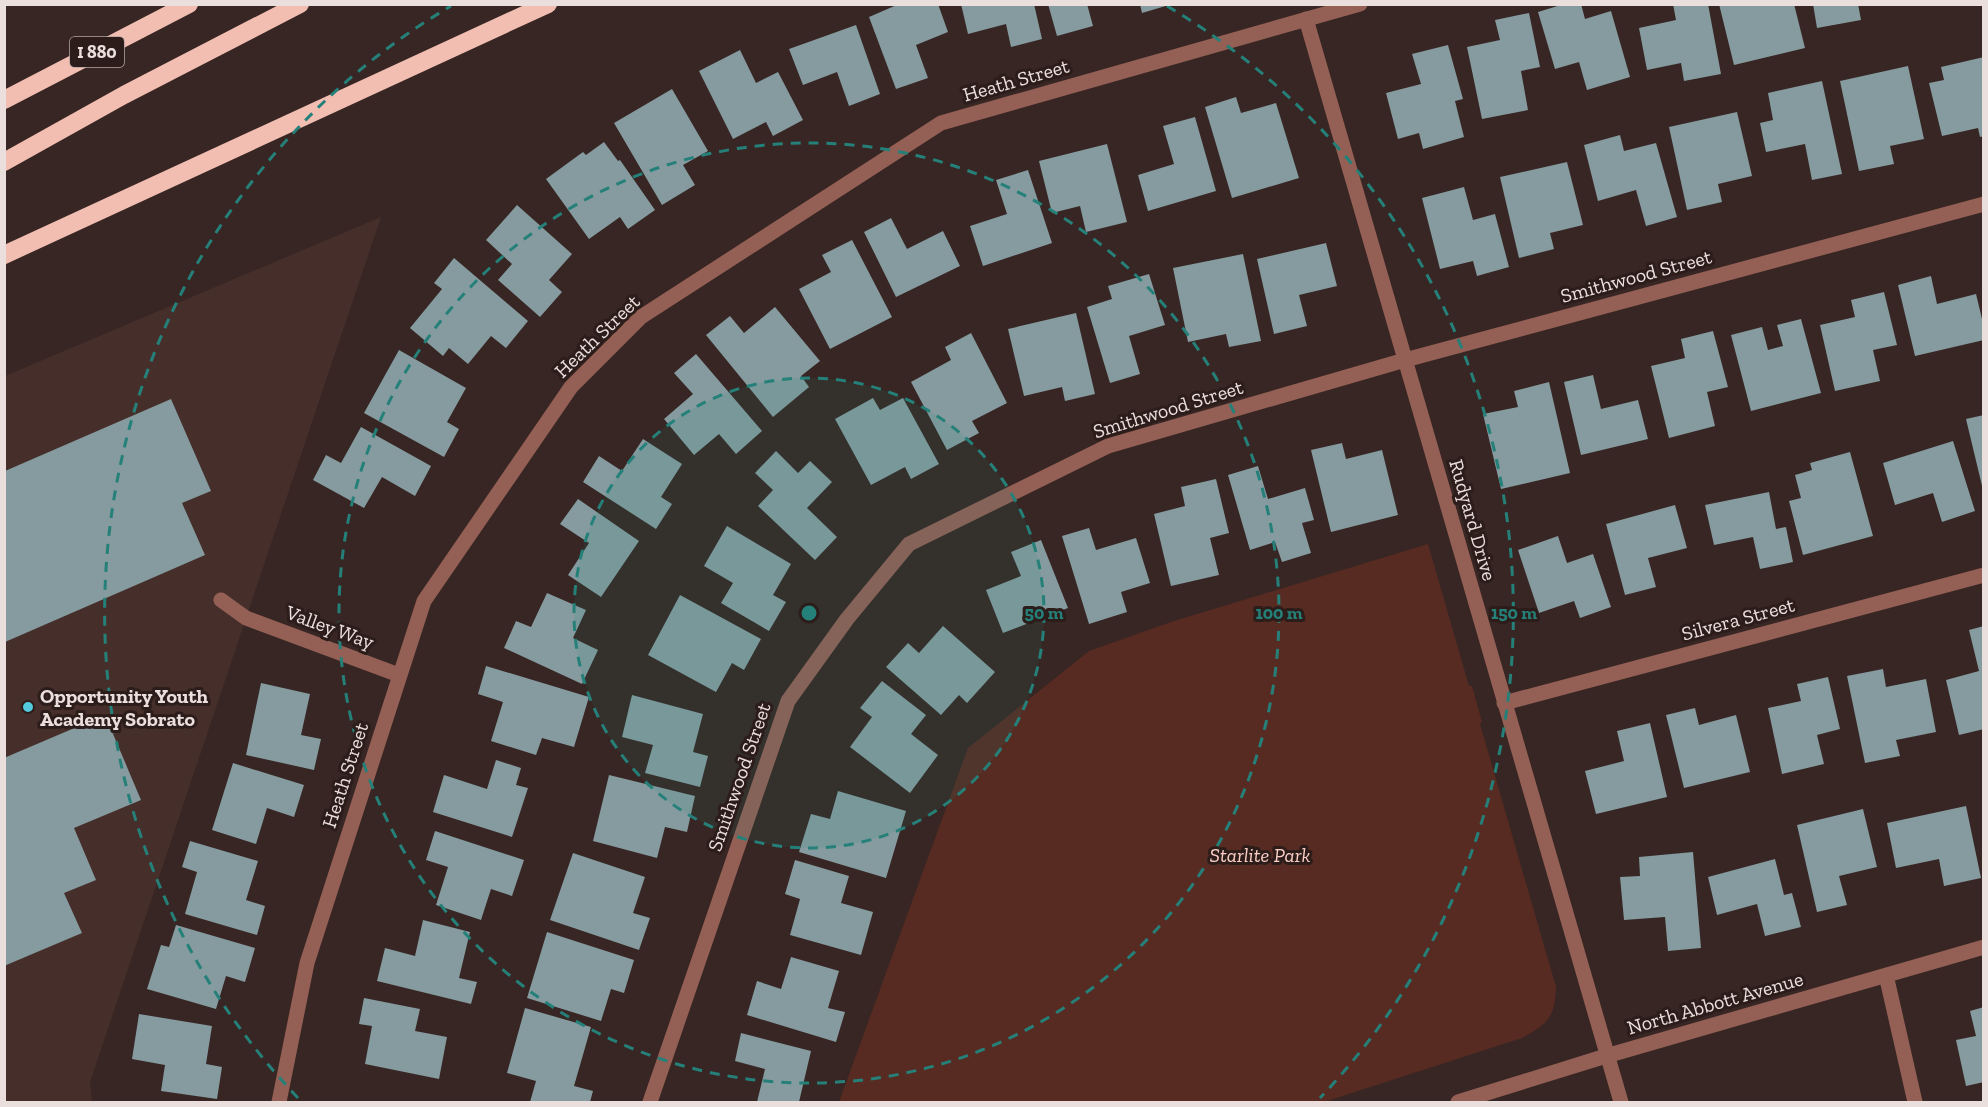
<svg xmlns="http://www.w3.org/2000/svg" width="1988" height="1107" viewBox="0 0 1988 1107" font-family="'Zilla Slab',serif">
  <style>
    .built { fill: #462f2b }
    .green { fill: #572b22 }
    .building { fill: #859b9f }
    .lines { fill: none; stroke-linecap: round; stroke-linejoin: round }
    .minor { stroke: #945f54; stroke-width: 15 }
    .highway { stroke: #f3beb2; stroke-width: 18 }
    .ring { fill: none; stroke: #258079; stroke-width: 3; stroke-dasharray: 10 8 }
    .poi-dot { fill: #54cade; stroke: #2c1d1a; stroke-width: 2 }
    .labels { text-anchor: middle; stroke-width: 6; stroke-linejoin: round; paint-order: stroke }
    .shield { fill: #2c1d1a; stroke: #b2a5a2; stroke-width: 1.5 }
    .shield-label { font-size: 18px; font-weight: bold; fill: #ebdfdd }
    .street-label { font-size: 20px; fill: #ebdfdd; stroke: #2c1d1a }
    .poi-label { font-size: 20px; font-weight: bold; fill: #ebdfdd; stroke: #2c1d1a; text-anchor: start }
    .park-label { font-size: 20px; font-style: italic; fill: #fbcec5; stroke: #2c1d1a }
    .centre { fill: #258079; stroke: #2c1d1a; stroke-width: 3 }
    .ring-label { font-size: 18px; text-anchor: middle; font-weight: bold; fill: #258079; stroke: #2c1d1a; stroke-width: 6; stroke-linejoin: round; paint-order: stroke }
  </style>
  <rect width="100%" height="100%" fill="#372623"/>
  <path class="built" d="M381,217L90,1082L92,1102H5V376Z"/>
  <path class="green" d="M1428,544L1469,686H1472L1482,722L1480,724L1556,987C1555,1017 1548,1024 1522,1038L1324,1102H839L968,748L1089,651L1171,622Z"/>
  <path class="building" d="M899,4H938L948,32L916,45L928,78L896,89L869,17Z
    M961,4H1034L1042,39L1011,47L1006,24L968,34Z
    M1048,4H1087L1093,26L1057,36Z
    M1140,4H1169V5L1142,13Z
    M1564,4H1581L1585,19L1611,11L1630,77L1587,90L1579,62L1555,69L1538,12Z
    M1673,4H1708L1721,74L1684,81L1681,63L1647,70L1639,28L1676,20Z
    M1719,4H1794L1805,48L1734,65Z
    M1813,4H1858L1861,20L1817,28Z
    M1529,13L1540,67L1521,71L1528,110L1482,119L1467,47L1500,40L1495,20Z
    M856,25L880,94L849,106L837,72L803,85L789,49Z
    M1448,45L1463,99L1455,101L1464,137L1423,149L1419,133L1398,139L1386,93L1421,84L1412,54Z
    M740,50L756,83L778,72L803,120L773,136L766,122L733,139L699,71Z
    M1984,57V136L1980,137L1978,128L1942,136L1929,83L1944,80L1941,67Z
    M1908,66L1924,139L1890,146L1894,164L1859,171L1840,81Z
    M1822,81L1842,174L1812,180L1805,144L1766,152L1760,123L1773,120L1768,93Z
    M672,89L708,151L683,165L695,185L662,205L614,123Z
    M1236,97L1241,113L1276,103L1299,178L1232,198L1205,107Z
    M1737,112L1752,176L1718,184L1722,202L1687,210L1669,127Z
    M1195,117L1216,191L1148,211L1138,175L1174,164L1163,126Z
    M1620,135L1624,151L1656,143L1677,217L1646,226L1636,190L1598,201L1584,145Z
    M604,142L618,161L620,160L655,210L628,229L620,217L589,239L546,179L583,152L586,155Z
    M1107,144L1127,222L1086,232L1080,206L1052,213L1039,161Z
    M1567,162L1583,225L1550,233L1554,249L1519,258L1500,177Z
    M1028,170L1052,243L983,266L970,226L1007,214L996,180Z
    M1464,187L1473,220L1495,214L1509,267L1477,276L1473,261L1440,269L1422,198Z
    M517,205L572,254L549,280L562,292L540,317L498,280L512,264L486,240Z
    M891,218L907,249L943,231L960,266L896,297L864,232Z
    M852,240L892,317L830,349L799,289L831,272L822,255Z
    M1326,243L1337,286L1299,295L1307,326L1274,334L1257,259Z
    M1243,254L1261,341L1229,347L1226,334L1188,342L1173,268Z
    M454,258L528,321L506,348L491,336L468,364L449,348L443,356L410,328L442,289L434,283Z
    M1149,274L1165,325L1129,336L1140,374L1110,383L1087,307L1112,299L1108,286Z
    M1931,276L1937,304L1976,294L1984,327V340L1915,356L1898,285Z
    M1884,292L1897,345L1873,350L1880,381L1835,391L1820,325L1855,317L1851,300Z
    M775,307L820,361L801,376L809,387L773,417L706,335L730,316L744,333Z
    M1076,313L1095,394L1065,401L1062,387L1024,396L1008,329Z
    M1801,319L1821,393L1751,411L1731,335L1762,327L1768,350L1783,346L1777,325Z
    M1713,331L1728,387L1707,392L1715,426L1669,438L1651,366L1685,358L1681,339Z
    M971,333L1007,403L972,421L979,433L947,450L911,382L951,360L945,347Z
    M399,350L466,388L447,422L459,429L444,457L364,413Z
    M696,354L762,431L736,454L719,434L694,455L664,419L693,394L674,373Z
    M1593,375L1601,409L1638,400L1648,439L1581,455L1564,382Z
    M1549,382L1570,473L1501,489L1483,414L1518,407L1514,391Z
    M873,398L880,410L903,398L939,464L911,479L905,467L871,485L835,419Z
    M171,399L211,491L182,503L205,555L5,642V471Z
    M1984,415V490H1983L1966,419Z
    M361,427L431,466L415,496L382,477L364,508L313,480L326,455L341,463Z
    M643,439L682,464L661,497L672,504L656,529L583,482L599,456L622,471Z
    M1953,441L1975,511L1942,522L1933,493L1895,505L1883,463Z
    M1342,443L1346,459L1382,450L1398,515L1331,532L1311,450Z
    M776,451L798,473L810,461L832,482L807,508L837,537L815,560L758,506L773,490L755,473Z
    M1850,452L1873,536L1803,555L1789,501L1801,498L1795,475L1812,470L1810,463Z
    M1258,466L1268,499L1305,488L1314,520L1302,523L1311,553L1282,562L1275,542L1250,550L1228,475Z
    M1216,479L1229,533L1210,538L1219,575L1171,586L1154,514L1185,506L1181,487Z
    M1769,492L1776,529L1786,527L1793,562L1760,569L1753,537L1714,545L1705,505Z
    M578,499L639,541L601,597L568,575L589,543L560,524Z
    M1675,505L1687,548L1648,558L1656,587L1625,595L1606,524Z
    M727,526L791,564L773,595L786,602L769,631L721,603L733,583L704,566Z
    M1089,528L1096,550L1136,538L1150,583L1121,592L1127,612L1089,624L1062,536Z
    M1558,536L1567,563L1593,554L1611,607L1580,618L1574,601L1539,613L1518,550Z
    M1041,540L1068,608L1003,633L986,590L1021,576L1011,552Z
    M547,593L586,610L573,638L598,650L582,684L504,648L516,621L531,627Z
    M680,595L761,639L744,670L732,663L716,692L648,655Z
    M943,626L995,672L967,703L959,695L941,715L886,667L908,643L919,653Z
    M1984,626V729L1959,735L1946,680L1979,671L1969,630Z
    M486,666L589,697L574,747L542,738L536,755L491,741L503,702L478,694Z
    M1883,669L1886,687L1926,679L1936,732L1896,740L1900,756L1865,763L1847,676Z
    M1828,677L1840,729L1817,735L1824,764L1782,774L1768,708L1801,701L1797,684Z
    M882,681L926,715L911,734L938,755L910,793L850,747L872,717L860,708Z
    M261,683L310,694L301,735L321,739L314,770L246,755Z
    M632,695L703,714L693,752L708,756L700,787L645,773L653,745L622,737Z
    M1695,708L1699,725L1736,715L1750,772L1684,788L1666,715Z
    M105,715L141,800L74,828L96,880L64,893L82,933L4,966V758Z
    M1650,723L1667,797L1596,814L1585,771L1624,761L1617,731Z
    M496,760L521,768L516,785L528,788L512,837L433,812L444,775L487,789Z
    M233,763L304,785L294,817L267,808L256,844L212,830Z
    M609,775L695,796L687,832L665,827L657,858L593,841Z
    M838,791L906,811L886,878L799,852L811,814L830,819Z
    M1966,806L1981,878L1944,886L1939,859L1896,868L1887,823Z
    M1863,809L1877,867L1839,876L1847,905L1817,912L1797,825Z
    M435,831L524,860L512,896L491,889L481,920L436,905L448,867L426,860Z
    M190,841L258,861L246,900L265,906L257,935L185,914L197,872L182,867Z
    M1693,852L1701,948L1668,951L1665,917L1624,920L1620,877L1640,876L1639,857Z
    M573,853L645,877L633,913L650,918L639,950L550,920Z
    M1775,859L1784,895L1792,893L1801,927L1765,936L1757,904L1717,915L1708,877Z
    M795,860L849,876L841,903L873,912L861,955L790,935L800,899L785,894Z
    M423,920L470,932L459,978L477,982L471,1004L377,981L385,948L415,956Z
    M176,925L255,948L245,982L226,976L216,1009L147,989L161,945L169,947Z
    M547,932L634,960L624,993L611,989L601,1021L527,998Z
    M791,957L839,971L828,1008L845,1012L836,1042L747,1015L757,981L781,989Z
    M364,998L420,1009L415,1031L447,1037L439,1079L365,1064L372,1026L359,1024Z
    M1984,1007V1082L1966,1086L1956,1040L1976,1036L1970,1011Z
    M525,1008L591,1027L574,1086L593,1091L590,1102H530L536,1081L507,1073Z
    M139,1014L212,1026L206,1064L222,1067L217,1099L161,1091L165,1065L132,1059Z
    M741,1033L811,1051L799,1102H757L765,1069L735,1061Z"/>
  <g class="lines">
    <path class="minor" d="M1306,19L1621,1102
      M221,600L246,618L399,675
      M1504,703L1984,575
      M1886,975L1915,1102
      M279,1102L307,963L424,601L571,387L641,317L941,123L1360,4
      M650,1102L788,701L847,619L909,544L1108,446L1405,360L1984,204
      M1458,1102L1606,1056L1984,947"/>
    <path class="highway" d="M4,100L189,4
      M4,162L124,95L300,4
      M4,255L548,4"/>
  </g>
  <circle cx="809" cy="613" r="235" fill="#258079" fill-opacity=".12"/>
  <g class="ring">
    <circle cx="809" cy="613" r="235"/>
    <circle cx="809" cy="613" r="470"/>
    <path d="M298 1098A705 705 0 0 1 451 6M1167 6A705 705 0 0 1 1320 1098"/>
  </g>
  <circle class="poi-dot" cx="28" cy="707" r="6"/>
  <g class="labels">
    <rect class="shield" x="70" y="37" width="54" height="30" rx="4.5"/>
    <g class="shield-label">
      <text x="97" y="58">I 880</text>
    </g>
    <g class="street-label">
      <text transform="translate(1016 80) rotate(-16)" y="7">Heath Street</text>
      <text transform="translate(1636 276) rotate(-15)" y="7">Smithwood Street</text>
      <text transform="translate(597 336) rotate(-44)" y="7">Heath Street</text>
      <text transform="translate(1168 409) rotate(-17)" y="7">Smithwood Street</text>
      <text transform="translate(1473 520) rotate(74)" y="7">Rudyard Drive</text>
      <text transform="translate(1738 619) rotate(-15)" y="7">Silvera Street</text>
      <text transform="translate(330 627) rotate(20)" y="7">Valley Way</text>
      <text transform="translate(345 775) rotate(-72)" y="7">Heath Street</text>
      <text transform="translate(739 777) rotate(-71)" y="7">Smithwood Street</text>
      <text transform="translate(1715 1003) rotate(-16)" y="7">North Abbott Avenue</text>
    </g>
    <g class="poi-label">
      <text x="40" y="703">Opportunity Youth<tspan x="40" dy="23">Academy Sobrato</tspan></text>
    </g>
    <g class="park-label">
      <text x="1260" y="862">Starlite Park</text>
    </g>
  </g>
  <circle cx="809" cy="613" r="9" class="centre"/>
  <g class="ring-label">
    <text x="1044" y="619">50 m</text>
    <text x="1279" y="619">100 m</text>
    <text x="1514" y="619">150 m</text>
  </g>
  <rect width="1988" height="1107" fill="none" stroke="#ebdfdd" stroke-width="12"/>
</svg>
